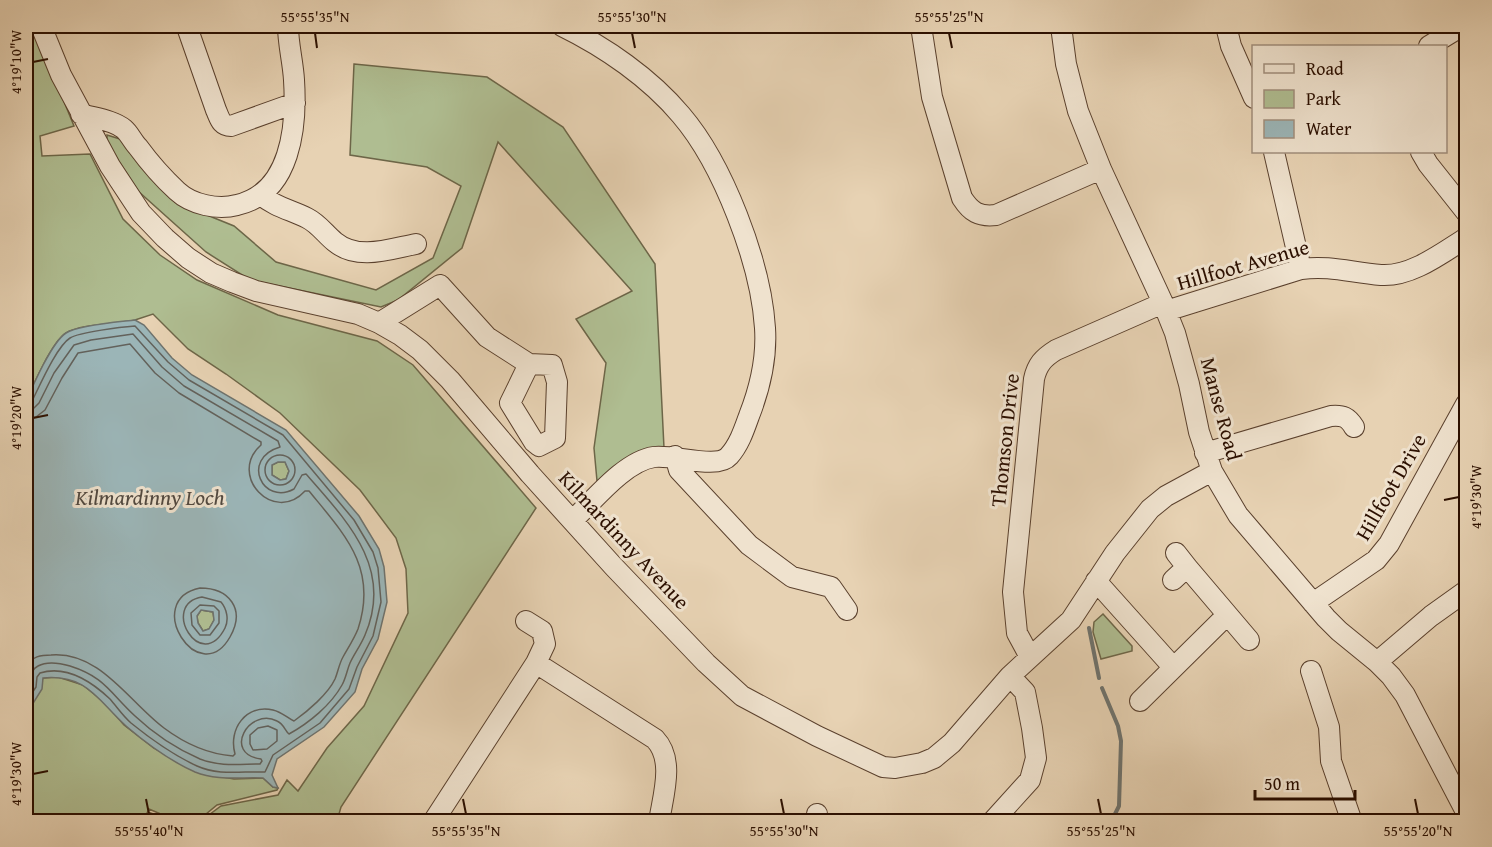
<svg xmlns="http://www.w3.org/2000/svg" width="1492" height="847" viewBox="0 0 1492 847" font-family="'Gentium Book Plus',serif">
  <style>
    .green { fill: #afbd91; stroke: #6d6648; stroke-width: 1.5 }
    .water { fill: #9bb5b7; stroke: #6e736e; stroke-width: 1.5; fill-rule: evenodd }
    .lines { fill: none; stroke-linecap: round; stroke-linejoin: round }
    .shore { stroke: #63625c; stroke-width: 1.5 }
    .stream { stroke: #6e736e; stroke-width: 4 }
    .minor-casing { stroke: #5a402d; stroke-width: 22 }
    .minor { stroke: #efe2ce; stroke-width: 20 }
    .ticks { fill: none; stroke: #2b0f00; stroke-width: 2 }
    .labels { text-anchor: middle; stroke-width: 6; stroke-linejoin: round; paint-order: stroke }
    .street-label { font-size: 21px; fill: #2b0f00; stroke: #efe2ce }
    .water-label { font-size: 22px; font-style: italic; fill: #524940; stroke: #efe2ce }
    .neatline { fill: none; stroke: #2b0f00; stroke-width: 2 }
    .ticks-label { font-size: 15px; text-anchor: middle; fill: #2b0f00 }
  </style>
  <rect width="100%" height="100%" fill="#e7d2b3"/>
  <filter id="stains"><feTurbulence type="fractalNoise" baseFrequency=".00333" numOctaves="4"/><feColorMatrix values="0 0 0 0 .2 0 0 0 0 .09 0 0 0 0 .02 0 0 0 .5 -.17"/></filter>
  <radialGradient id="worn" r=".72"><stop offset=".6" stop-color="#630" stop-opacity="0"/><stop offset="1" stop-color="#630" stop-opacity=".3"/></radialGradient>
  <path class="green" d="M26,26H33L74,126L40,136L42,156L90,154L123,219L160,255L197,280L278,315L377,341L413,365L536,508L341,807L337,821H194L202,820L221,806L278,795L287,780L298,791L327,748L364,706L408,613L406,569L396,538L360,490L280,413L226,374L188,349L153,314C147,316 141,318 135,320C117,324 81,324 66,333C52,342 33,385 26,402Z
    M354,64L487,77L563,127L655,264L664,448L636,454L597,481L594,448L606,363L576,319L632,291L498,142L462,248L398,300L381,307L250,280L206,252L138,191L107,143V135L120,139L175,202L234,226L276,262L376,290L433,258L461,186L427,167L350,155Z
    M278,462H285L289,471L286,479L280,480L272,475V465Z
    M201,610L213,612L214,620L209,629L203,631L198,623L197,616Z
    M1103,614L1132,646V651L1101,659L1093,632L1094,622Z
    M58,677L83,685L105,703L124,725L154,748L197,772L234,779L263,778L273,787L278,788L277,790L217,805L200,819L187,821H177L149,809L145,817L148,812L171,821H26V702L31,705L43,678Z"/>
  <path class="water" d="M135,320L144,325L172,358L192,375L286,430L359,516L379,549L384,567L387,602L378,639L362,669L355,692L324,727L277,759L272,775L278,788L273,787L263,778C240,777 217,781 195,772C170,761 147,744 126,726C98,701 88,674 43,678L42,689L32,705L26,702V402C33,385 52,342 66,333C79,325 119,322 135,320ZM278,462H285L289,471L286,479L280,480L272,475V465ZM201,610L213,612L214,620L209,629L203,631L198,623L197,616Z"/>
  <g class="lines">
    <path class="shore" d="M26,402L33,399C40,385 57,346 70,338C80,332 122,327 135,326L168,362L189,380L283,435L354,520L373,552L378,568L381,602L373,636L357,667L349,689L320,723L273,755L265,772C242,771 219,776 197,766C173,755 152,740 131,723C123,716 117,707 110,699C92,682 66,665 40,673L37,677L36,687L30,696L26,697
      M26,410L34,408L39,403L54,373L74,345L91,340L133,334L162,367L184,386L278,441L280,447C240,459 263,506 294,489L302,475L306,474C347,521 394,568 365,635C361,645 354,654 350,663C347,670 346,678 342,685C331,705 309,723 289,734C285,731 284,724 277,721C249,707 222,754 261,759L262,761L260,764C240,764 220,767 200,759C177,749 153,733 135,716C110,693 105,677 70,666C60,663 47,661 38,666C28,671 31,682 26,689
      M26,419L36,417L45,410L62,378L78,353L130,344L155,373L179,393L261,442V445C227,475 274,525 305,491H309C345,535 378,568 358,629C354,639 348,648 343,657C339,664 338,672 335,679C328,694 308,711 294,721C287,718 282,712 273,710C246,704 228,729 235,754L233,756C208,754 184,743 164,728C129,702 100,651 51,655C40,655 33,657 26,664
      M265 470a15 15 0 1 1 30 0a15 15 0 1 1-30 0Z
      M200,588C229,588 246,609 230,637C199,691 141,600 200,588Z
      M202,597L221,602C227,609 229,620 225,628C201,675 159,604 202,597Z
      M200,605L214,606L219,611V623L210,635H200L192,625L191,613Z
      M268,726L277,730V741L267,749L253,750L250,744V735L258,728Z"/>
    <path class="stream" d="M1089,628L1099,678
      M1102,688L1118,726L1121,741L1119,806L1114,816L1108,822"/>
    <defs>
      <path id="minor" d="M41,26L61,75L110,166L141,213L165,238L188,258L211,273L232,282L256,291L358,314L379,323L400,335L420,350L450,380L530,474L614,567L706,663L742,696L817,736L883,767L895,768L922,763L934,758L952,743L1010,676L1071,620L1115,553L1150,509L1166,496L1212,471
        M562,26C605,47 650,78 681,115C723,164 761,263 765,328C767,358 760,388 749,416C744,430 739,445 729,456C717,470 673,454 654,457C625,461 594,500 573,520
        M921,26L932,97L962,198C971,212 979,217 996,215L1101,169
        M1061,26L1066,64L1078,111L1101,169L1163,303L1175,333L1189,384L1199,432L1212,471L1238,515L1326,618L1339,631L1377,662L1391,676L1405,695L1466,812
        M1226,26L1231,46L1254,98
        M187,27L216,110C220,119 221,126 231,126L295,103
        M1429,46L1462,26
        M81,114C94,118 113,120 124,129C129,133 133,142 138,147C149,162 163,178 177,191C192,205 218,210 237,205C291,193 297,126 294,80C293,62 288,44 288,26
        M1274,152L1301,269
        M1421,152L1428,164L1466,212
        M261,195C275,207 291,210 307,218C319,224 325,234 335,242C358,261 390,249 416,244
        M1166,311L1301,269C1331,265 1352,273 1381,275C1411,277 1442,253 1466,238
        M379,323L440,285L487,337L529,364L552,365L557,382L555,438L539,446L534,442L510,403L529,364
        M1205,453L1331,416C1343,415 1348,417 1354,427
        M675,456L679,470L749,545L792,577L831,587L847,610
        M1187,567L1249,640
        M1173,580L1187,567L1176,553
        M1096,581L1173,667
        M1313,603L1376,560L1389,544L1466,404
        M526,621L542,631L545,644L536,663
        M1030,657L1017,633L1013,592L1034,379C1037,365 1043,358 1056,350L1163,303
        M1377,662L1431,616L1466,591
        M1311,671L1329,727L1331,761L1352,822
        M1140,701L1227,615
        M433,822L536,663L655,739C675,760 663,795 659,822
        M816,822L817,814
        M992,822L1030,780L1036,758L1032,728L1025,692L1010,676"/>
    </defs>
    <use href="#minor" class="minor-casing"/>
    <use href="#minor" class="minor"/>
  </g>
  <path class="ticks" d="M315,33L317,48M632,33L635,48M949,33L952,48M33,62L48,59M33,418L48,415M1444,500L1459,497M33,774L48,771M146,799L149,814M463,799L466,814M781,799L784,814M1098,799L1101,814M1415,799L1418,814"/>
  <g class="labels">
    <g class="street-label">
      <text transform="translate(1243 265) rotate(-16)" y="7">Hillfoot Avenue</text>
      <text transform="translate(1221 409) rotate(75)" y="7">Manse Road</text>
      <text transform="translate(1005 440) rotate(-84)" y="7">Thomson Drive</text>
      <text transform="translate(1391 487) rotate(-60)" y="7">Hillfoot Drive</text>
      <text transform="translate(624 540) rotate(47)" y="7">Kilmardinny Avenue</text>
    </g>
    <g class="water-label">
      <text x="150" y="505">Kilmardinny Loch</text>
    </g>
  </g>
  <rect width="1492" height="847" fill="none" stroke="#e7d2b3" stroke-width="66"/>
  <rect x="1252" y="45" width="195" height="108" fill="#efe2ce" stroke="#a18e7c" stroke-width="1.5"/>
  <rect x="1264" y="64" width="30" height="9" fill="#efe2ce" stroke="#a18e7c" stroke-width="1.5"/>
  <text x="1306" y="75" font-size="18" fill="#2b0f00">Road</text>
  <rect x="1264" y="90" width="30" height="18" fill="#afbd91" stroke="#a18e7c" stroke-width="1.5"/>
  <text x="1306" y="105" font-size="18" fill="#2b0f00">Park</text>
  <rect x="1264" y="120" width="30" height="18" fill="#9bb5b7" stroke="#a18e7c" stroke-width="1.5"/>
  <text x="1306" y="135" font-size="18" fill="#2b0f00">Water</text>
  <path d="M1255 790v9h100v-9" fill="none" stroke="#2b0f00" stroke-width="3"/>
  <text x="1264" y="790" font-size="18" fill="#2b0f00" stroke="#efe2ce" stroke-width="4.5" paint-order="stroke">50 m</text>
  <rect x="33" y="33" width="1426" height="781" class="neatline"/>
  <g class="ticks-label">
    <text x="315" y="22">55°55'35"N</text>
    <text x="632" y="22">55°55'30"N</text>
    <text x="949" y="22">55°55'25"N</text>
    <text transform="translate(16 62) rotate(-90)" y="5">4°19'10"W</text>
    <text transform="translate(16 418) rotate(-90)" y="5">4°19'20"W</text>
    <text transform="translate(1476 497) rotate(-90)" y="5">4°19'30"W</text>
    <text transform="translate(16 774) rotate(-90)" y="5">4°19'30"W</text>
    <text x="149" y="836">55°55'40"N</text>
    <text x="466" y="836">55°55'35"N</text>
    <text x="784" y="836">55°55'30"N</text>
    <text x="1101" y="836">55°55'25"N</text>
    <text x="1418" y="836">55°55'20"N</text>
  </g>
  <rect width="100%" height="100%" filter="url(#stains)"/>
  <rect width="100%" height="100%" fill="url(#worn)"/>
</svg>
